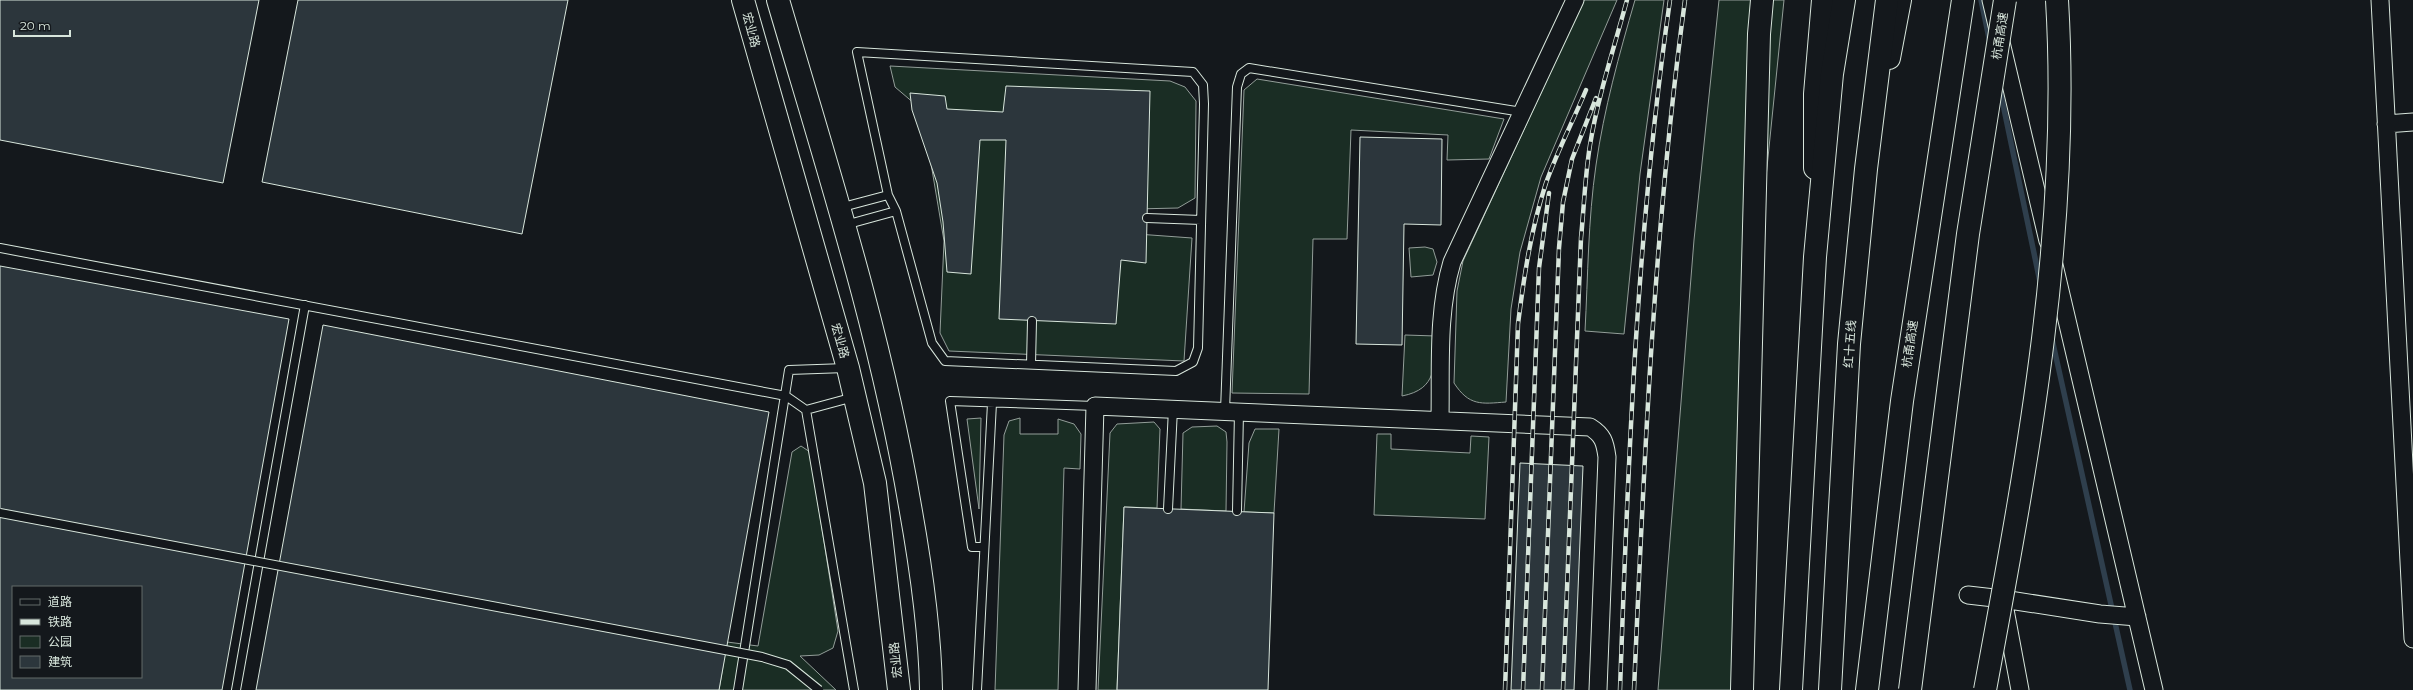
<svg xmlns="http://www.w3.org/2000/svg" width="2413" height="690" viewBox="0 0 2413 690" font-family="Montserrat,'Noto Sans SC',sans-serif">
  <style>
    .green { fill: #1a2d24; stroke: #939e99 }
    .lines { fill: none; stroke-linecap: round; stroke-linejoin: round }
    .stream { stroke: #2f3f4d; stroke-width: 5.5 }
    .building { fill: #2c363c; stroke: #d8e6dc; fill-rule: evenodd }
    .lane-casing { stroke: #d8e6dc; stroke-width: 10 }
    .street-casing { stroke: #d8e6dc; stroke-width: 19 }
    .secondary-casing { stroke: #d8e6dc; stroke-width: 24 }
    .primary-casing { stroke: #d8e6dc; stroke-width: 24 }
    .highway-casing { stroke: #d8e6dc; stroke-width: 24 }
    .lane { stroke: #14181c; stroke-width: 8 }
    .street { stroke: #14181c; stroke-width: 17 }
    .secondary { stroke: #14181c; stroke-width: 22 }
    .primary { stroke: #14181c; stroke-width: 22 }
    .highway { stroke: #14181c; stroke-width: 22 }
    .rail-casing { stroke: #d8e6dc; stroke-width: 4.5 }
    .rail { stroke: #14181c; stroke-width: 3; stroke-dasharray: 9; stroke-linecap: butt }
    .lane-bridge-casing { stroke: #d8e6dc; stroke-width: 10; stroke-linecap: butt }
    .highway-bridge-casing { stroke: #d8e6dc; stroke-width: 24; stroke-linecap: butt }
    .lane-bridge { stroke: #14181c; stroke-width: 8 }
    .highway-bridge { stroke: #14181c; stroke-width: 22 }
    .labels { text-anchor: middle; stroke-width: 3; stroke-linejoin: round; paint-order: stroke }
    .street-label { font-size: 12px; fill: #d8e6dc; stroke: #14181c }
  </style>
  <rect width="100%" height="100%" fill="#14181c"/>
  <path class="green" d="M1584,0H1617L1541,177L1520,252L1511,309L1506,402C1481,404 1469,406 1454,383L1457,291L1463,261Z
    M1635,0H1664L1640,174L1624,334L1585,331C1588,276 1588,220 1596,165C1604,109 1619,55 1635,0Z
    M1719,0H1784L1765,187L1747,690H1658L1694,240Z
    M890,66L1170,81L1185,87L1196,101L1195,198L1178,208L1135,209L1137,234L1192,238L1184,361L949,351L940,333L944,241L922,110L895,87Z
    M1257,79L1504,119L1489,159L1447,160L1448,135L1351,130L1347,239H1313L1309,394L1232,393L1244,90Z
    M1425,247L1433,249L1437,262L1433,275L1411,277L1409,248Z
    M1405,335L1436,336C1434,365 1438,389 1402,396Z
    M981,418L979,509L967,419Z
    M1020,418V434H1058V419L1074,424L1081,434L1080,469L1064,468L1058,690H995L1004,435L1009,421Z
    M1154,422L1160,429L1157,508L1124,507L1117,690H1098L1110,433L1117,424Z
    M1217,426L1226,432L1227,442L1226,511L1181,509L1183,433L1192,427Z
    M1255,429H1279L1274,513L1244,512L1249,443Z
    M1377,434H1391V449L1470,453L1471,436L1489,437L1485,519L1374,515Z
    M801,446L810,452L838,631L833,648L819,655L800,656L836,690H719L727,642L758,646L792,452Z"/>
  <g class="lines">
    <path class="stream" d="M1981,0L1990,43
      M2000,90L2040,282
      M2052,339L2130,690"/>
  </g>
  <path class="building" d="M0,0H259L223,183L0,140Z
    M298,0H568L522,234L262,182Z
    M1006,86L1150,91L1146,263L1121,260L1116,324L999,319L1006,140H980L971,274L947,272L943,222L937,183L912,110L910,93L945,96L947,109L1003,112Z
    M1360,137L1442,139L1441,225L1404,224L1402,345L1356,344Z
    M0,266L289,319L222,690H0ZM13,587H141V677H13Z
    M323,325L769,412L719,690H256Z
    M1520,463L1583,466L1574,690H1511Z
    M1124,507L1274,513L1268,690H1117Z"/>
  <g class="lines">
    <defs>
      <path id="lane" d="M857,52L1193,72L1203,85L1204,104L1198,348L1193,362L1176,371L945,361L932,343L896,211L888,195Z
        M839,208L888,195
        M1147,218L1201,220
        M845,225L896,211
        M0,248L786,396L806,410L854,690
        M1031,364L1032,321
        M806,410L854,397
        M1225,411L1237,87L1241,74L1249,68L1522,112
        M1168,509L1173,409
        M1237,511L1239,412
        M984,547H972L950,401L1095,406
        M236,690L305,305
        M738,690L789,370L846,368
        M977,690L992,403"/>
      <path id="street" d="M1991,0L2048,241
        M2380,0L2413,639
        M2386,124L2413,122
        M2054,265L2154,690
        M1440,419C1441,367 1437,312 1452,262L1575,0
        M1968,595L2003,599L2020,690
        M2003,599L2100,614L2137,617
        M1087,690L1095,406L1590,427C1603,435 1605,442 1607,457L1598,690"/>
      <path id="secondary" d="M743,0L848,368L875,483L899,690
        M778,0C827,167 881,334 910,506C921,567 930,628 931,690
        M1889,58L1900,0
        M1815,168V94L1823,0"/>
      <path id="primary" d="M1791,690L1815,257L1832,74L1844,0
        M1830,690L1849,344L1866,169L1887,0"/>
      <path id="highway" d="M1742,690L1759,34L1762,0
        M1867,690L1902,401L1963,0"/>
    </defs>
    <use href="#lane" class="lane-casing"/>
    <use href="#street" class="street-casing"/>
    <use href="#secondary" class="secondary-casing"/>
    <use href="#primary" class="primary-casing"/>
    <use href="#highway" class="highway-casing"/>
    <use href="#lane" class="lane"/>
    <use href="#street" class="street"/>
    <use href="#secondary" class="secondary"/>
    <use href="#primary" class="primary"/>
    <use href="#highway" class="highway"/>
    <defs>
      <path id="rail" d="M1505,690L1518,324C1524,276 1531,229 1546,183C1557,152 1573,121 1586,90
        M1523,690L1539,268L1549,193
        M1542,690L1559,248L1563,202L1572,159L1596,98
        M1563,690L1581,238C1584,207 1585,176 1590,145C1598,96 1614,48 1627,0
        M1620,690C1628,459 1637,229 1670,0
        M1634,690C1644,459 1654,229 1685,0"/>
    </defs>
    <use href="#rail" class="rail-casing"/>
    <use href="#rail" class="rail"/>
    <defs>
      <path id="lane-bridge" d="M0,513L762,657L788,665L819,690"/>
      <path id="highway-bridge" d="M1910,690L1968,234L2005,0
        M1985,690C2027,463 2071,232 2057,0"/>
    </defs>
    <use href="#lane-bridge" class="lane-bridge-casing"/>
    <use href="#highway-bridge" class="highway-bridge-casing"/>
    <use href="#lane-bridge" class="lane-bridge"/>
    <use href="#highway-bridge" class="highway-bridge"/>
  </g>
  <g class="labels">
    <g class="street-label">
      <text transform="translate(751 30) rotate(75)" y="4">宏业路</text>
      <text transform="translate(2000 36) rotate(-81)" y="4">杭甬高速</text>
      <text transform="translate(840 341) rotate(74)" y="4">宏业路</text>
      <text transform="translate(1850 344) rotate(-86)" y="4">红十五线</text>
      <text transform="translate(1910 344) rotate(-82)" y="4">杭甬高速</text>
      <text transform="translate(896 660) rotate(-96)" y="4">宏业路</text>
    </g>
  </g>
  <rect x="12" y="586" width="130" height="92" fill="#14181c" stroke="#626a69"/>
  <rect x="20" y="599" width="20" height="6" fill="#14181c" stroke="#626a69"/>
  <text x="48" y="606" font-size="12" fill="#d8e6dc">道路</text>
  <rect x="20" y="619" width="20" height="6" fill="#d8e6dc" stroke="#626a69"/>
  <text x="48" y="626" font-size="12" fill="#d8e6dc">铁路</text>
  <rect x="20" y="636" width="20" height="12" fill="#1a2d24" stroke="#626a69"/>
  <text x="48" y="646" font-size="12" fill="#d8e6dc">公园</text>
  <rect x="20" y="656" width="20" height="12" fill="#2c363c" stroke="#626a69"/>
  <text x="48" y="666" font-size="12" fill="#d8e6dc">建筑</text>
  <path d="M14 30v6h56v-6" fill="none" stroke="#d8e6dc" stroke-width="2"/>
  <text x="20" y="30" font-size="12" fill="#d8e6dc" stroke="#14181c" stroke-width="3" paint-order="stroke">20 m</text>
</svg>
